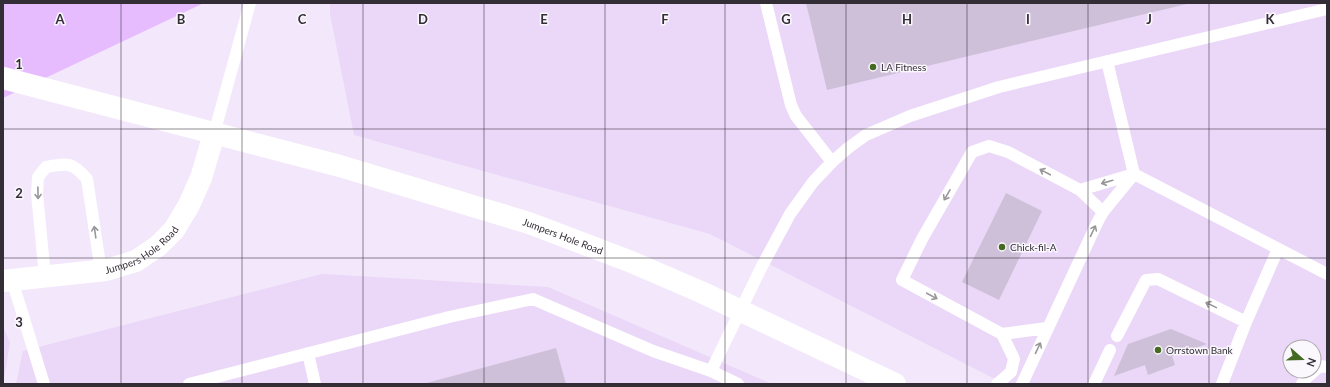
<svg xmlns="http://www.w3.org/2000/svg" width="1330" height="387" viewBox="0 0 1330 387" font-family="Lato,sans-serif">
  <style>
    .built { fill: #ebd7f8; fill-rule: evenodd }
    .green { fill: #e6bcff }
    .building { fill: #cfc0d9 }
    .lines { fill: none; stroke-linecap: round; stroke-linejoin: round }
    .service { stroke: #fff; stroke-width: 12 }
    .minor { stroke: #fff; stroke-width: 22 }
    .secondary { stroke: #fff; stroke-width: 22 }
    .oneway { stroke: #99969a }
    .grid { fill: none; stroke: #332d36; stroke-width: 1; stroke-opacity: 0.55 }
    .poi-dot { fill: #456a23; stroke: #fbf8fd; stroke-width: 1.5 }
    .labels { text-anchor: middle; stroke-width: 3; stroke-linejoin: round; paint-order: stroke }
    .poi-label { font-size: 10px; fill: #332d36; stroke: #fbf8fd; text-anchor: start }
    .street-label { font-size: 10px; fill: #332d36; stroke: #fbf8fd }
    .grid-label { font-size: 13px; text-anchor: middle; font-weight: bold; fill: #332d36; stroke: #fbf8fd; stroke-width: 3; stroke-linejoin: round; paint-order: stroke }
  </style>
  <rect width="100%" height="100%" fill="#f3e7fb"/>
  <path class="built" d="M330,3H1327V384H1005L710,234L354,135L330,14ZM1290,347H1314V371H1290Z
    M322,274L548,287L772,384H16L23,351Z
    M3,326L10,343L3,384Z"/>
  <path class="green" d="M3,3H204L3,98Z"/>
  <path class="building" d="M806,3H1187V4L827,90Z
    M1006,193L1042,211L999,300L962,282Z
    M1171,329L1207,344L1172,356L1175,365L1148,375L1145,365L1114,376L1128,344Z
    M556,348L566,384H423Z"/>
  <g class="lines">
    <path class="service" d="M766,3L791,105L796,116L832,162
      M1107,61L1134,174L1327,274
      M214,134L250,3
      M1080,190L1134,174
      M45,277L37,194L38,177L46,167C68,163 72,162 87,179L101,271
      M12,280L44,384
      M1002,334L1047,328
      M1117,336L1146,280L1158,279L1246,322
      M308,353L315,384
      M189,384L449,317L533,299L653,351L711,371
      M738,384L711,371L761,268L790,214L813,182L832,162L848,148L866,135L910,116L999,87L1327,9
      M997,384L1011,372L1014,359L1002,334L902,280L922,239L972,152L989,146L1008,152L1080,190L1103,212
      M1022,384L1097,223L1103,212L1134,174
      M1094,384L1110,350
      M1222,384L1246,322L1278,249
      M1302,384L1304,380L1320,366L1327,367"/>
    <path class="minor" id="s1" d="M3,281L106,270L136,261L158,246L174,230L189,205L201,178L214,134"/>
    <path class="secondary" id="s2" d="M3,78L340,166L529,223L629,261L701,292L895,384"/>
  </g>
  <defs><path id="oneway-shaft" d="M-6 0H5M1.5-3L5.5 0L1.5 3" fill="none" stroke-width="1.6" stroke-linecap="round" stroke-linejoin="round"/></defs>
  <g class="oneway">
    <use href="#oneway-shaft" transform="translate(1045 172) rotate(-152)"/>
    <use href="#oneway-shaft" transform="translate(1107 182) rotate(164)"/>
    <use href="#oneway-shaft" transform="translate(38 193) rotate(89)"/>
    <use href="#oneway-shaft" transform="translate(947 195) rotate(120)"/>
    <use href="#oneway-shaft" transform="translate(1093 231) rotate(-65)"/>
    <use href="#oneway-shaft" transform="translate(95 232) rotate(-98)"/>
    <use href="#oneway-shaft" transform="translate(932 296) rotate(28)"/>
    <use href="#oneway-shaft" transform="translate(1211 305) rotate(-154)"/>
    <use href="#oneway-shaft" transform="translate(1038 348) rotate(-65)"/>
  </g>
  <path class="grid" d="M121,3V384M242,3V384M363,3V384M484,3V384M605,3V384M725,3V384M846,3V384M967,3V384M1088,3V384M1209,3V384M3,129H1327M3,258H1327"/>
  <g class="poi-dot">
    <circle cx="873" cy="67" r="4"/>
    <circle cx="1002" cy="247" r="4"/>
    <circle cx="1158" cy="350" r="4"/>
  </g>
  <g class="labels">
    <g class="poi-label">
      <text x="881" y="71">LA Fitness</text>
      <text x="1010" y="251">Chick-fil-A</text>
      <text x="1166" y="354">Orrstown Bank</text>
    </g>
    <g class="street-label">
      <text dy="4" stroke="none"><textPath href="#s2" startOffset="582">Jumpers Hole Road</textPath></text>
      <text dy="4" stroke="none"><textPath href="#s1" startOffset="145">Jumpers Hole Road</textPath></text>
    </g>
  </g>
  <g class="grid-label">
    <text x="60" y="24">A</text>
    <text x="181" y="24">B</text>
    <text x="302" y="24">C</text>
    <text x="423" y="24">D</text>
    <text x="544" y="24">E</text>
    <text x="665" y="24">F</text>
    <text x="786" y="24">G</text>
    <text x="907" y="24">H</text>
    <text x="1028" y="24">I</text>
    <text x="1149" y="24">J</text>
    <text x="1270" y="24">K</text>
    <text x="19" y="69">1</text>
    <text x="19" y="198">2</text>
    <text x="19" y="327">3</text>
  </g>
  <rect width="1330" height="387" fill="none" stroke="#332d36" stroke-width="8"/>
  <g transform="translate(1302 359) rotate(110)"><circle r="19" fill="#fbf8fd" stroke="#aba7ad"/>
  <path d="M0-3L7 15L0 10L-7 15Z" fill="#456a23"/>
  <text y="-6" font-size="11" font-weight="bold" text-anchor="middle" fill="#332d36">N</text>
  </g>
</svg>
